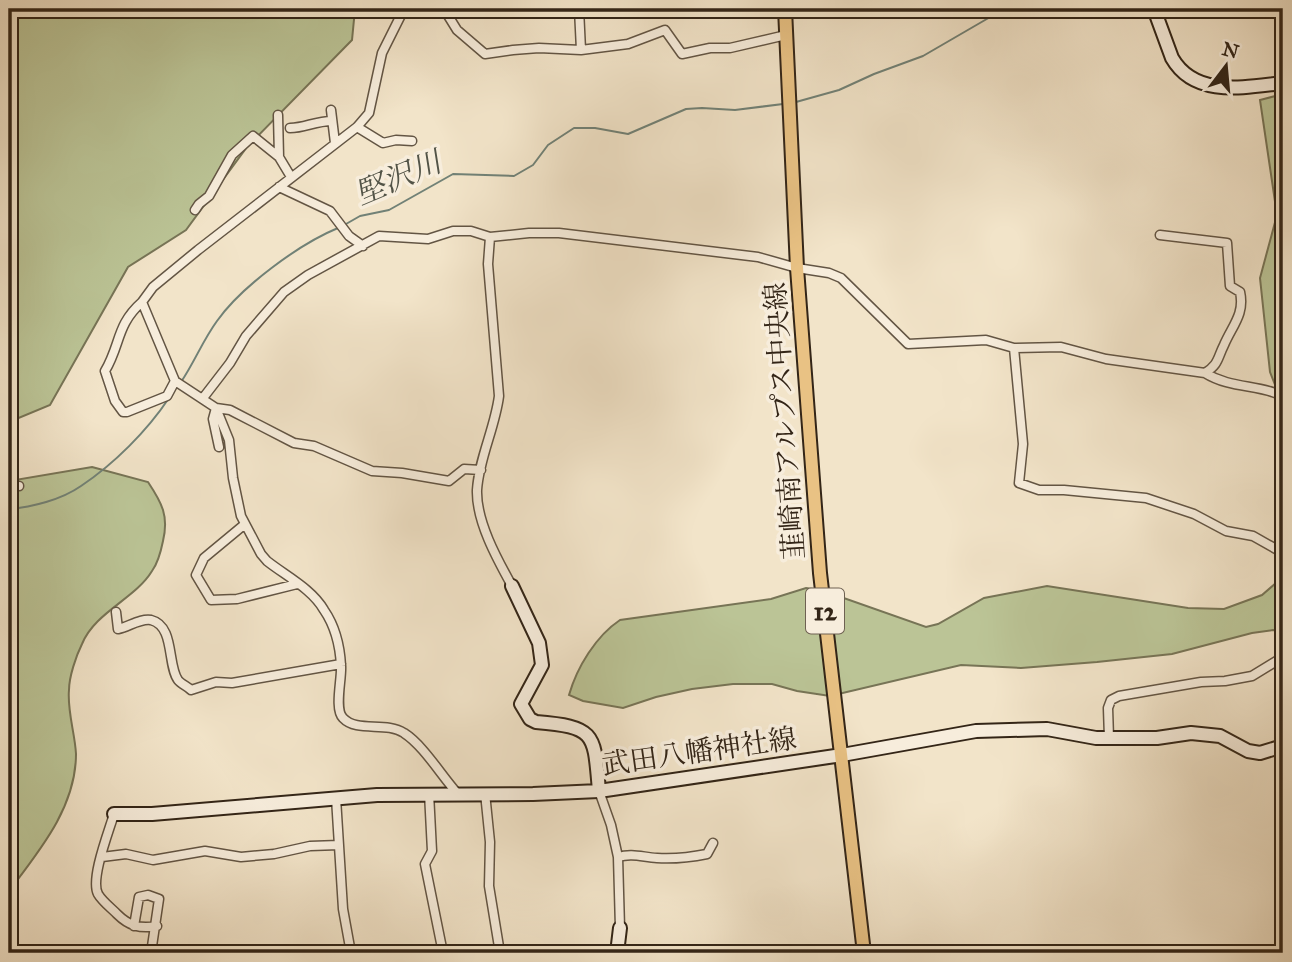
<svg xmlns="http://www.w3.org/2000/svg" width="1292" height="962" viewBox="0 0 1292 962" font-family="'IM FELL Great Primer','Noto Serif JP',serif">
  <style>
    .green { fill: #bbc496; stroke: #777456; stroke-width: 2 }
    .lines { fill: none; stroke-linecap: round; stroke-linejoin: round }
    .stream { stroke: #718176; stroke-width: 2 }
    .street-casing { stroke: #635544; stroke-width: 11 }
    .secondary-casing { stroke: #332517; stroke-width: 16 }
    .primary-casing { stroke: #332517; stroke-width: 16 }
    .street { stroke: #f7eddc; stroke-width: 8 }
    .secondary { stroke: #f7eddc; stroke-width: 12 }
    .primary { stroke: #e9c284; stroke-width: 12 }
    .labels { text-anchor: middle; stroke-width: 7; stroke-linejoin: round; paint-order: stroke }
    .shield { fill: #f7eddc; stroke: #6e6152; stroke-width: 2 }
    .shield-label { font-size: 26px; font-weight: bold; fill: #332517 }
    .street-label { font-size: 28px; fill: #332517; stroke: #f7eddc }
    .water-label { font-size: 30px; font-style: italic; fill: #525347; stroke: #f7eddc }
  </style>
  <rect width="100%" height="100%" fill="#f2e4c9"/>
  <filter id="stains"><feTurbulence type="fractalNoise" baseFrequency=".00286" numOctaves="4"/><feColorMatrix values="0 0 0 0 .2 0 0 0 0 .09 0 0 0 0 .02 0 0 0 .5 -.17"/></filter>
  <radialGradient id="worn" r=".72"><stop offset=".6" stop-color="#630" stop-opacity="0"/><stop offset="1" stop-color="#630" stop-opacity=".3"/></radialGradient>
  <path class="green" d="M9,9H355L352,40L247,147L186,230L128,267L50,405L9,422Z
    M1283,94V405L1270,372L1260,278L1277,215L1260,100Z
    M92,467L148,482C162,503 169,516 163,541C161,551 158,563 152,571C135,599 95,612 82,644C76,656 69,677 69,690C67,711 75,733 76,754C76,807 40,850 9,891V481Z
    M1283,577V632L1273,630L1252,633L1172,654L1097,662L1021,668L961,665L830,696L797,691L772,684H733L692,689L656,697L623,708L583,701L569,695C577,667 596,636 620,620L771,599L806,588L821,590L926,627L938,624L984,598L1047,586L1188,608L1224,609L1262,595Z"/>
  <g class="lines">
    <path class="stream" d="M796,102L839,90L874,74L923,56L1004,9
      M346,224L360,216L389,210L453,174L514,176L533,165L548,145L574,128H595L628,134L686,109L702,108L735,110L783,104
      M181,382C194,363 203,340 217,321C241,287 299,244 338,228
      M9,509C32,507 61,500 81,486C114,464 147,431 169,398"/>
    <defs>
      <path id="street" d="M404,9L382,53L369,113L357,127L198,250L153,287L142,302L175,381L216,408L229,440L233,478L241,516L261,554L267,561C286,576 312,589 324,610C335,626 340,646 341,666C342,679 334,709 343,718C357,733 386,721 404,733C423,745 441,775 457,793
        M444,9L457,30L485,54L513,50L539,48L581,50L628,44L665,30L682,54L710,48H730L786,35
        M579,9L581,50
        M331,110L335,143
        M278,115L279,157
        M357,127L383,143L396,140L412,141
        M290,128C305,128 315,121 332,121
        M279,187L330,211L349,236L363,246
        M195,210L199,204L209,196L232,155L253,136L279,157L291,177
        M1160,235L1227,243L1230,286L1240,292C1245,314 1232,326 1224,345C1217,359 1219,364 1205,373
        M490,237L488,264L499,396C495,428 479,458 477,490C476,521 497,559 512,586
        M142,302C116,325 121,344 105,371L115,401L123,412H127L167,396L175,381
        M1014,348L1023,444L1019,483L1039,490H1064L1146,498L1194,514L1226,531L1253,536L1283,553
        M203,398L230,363L246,336L284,292L308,275L379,236L428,239L453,231H471L490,237L529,233H559L758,257L797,268L829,273L841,278L908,344L986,340L1014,348L1061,347L1106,359L1205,373C1231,389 1258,384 1283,396
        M216,408L230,410L294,443L314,446L372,471L402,473L449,481L464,469L481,470
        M216,408L213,419L219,447
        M9,486H19
        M245,524L204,558L196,575L211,600L237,599L297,584
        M116,612L118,629C128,627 141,618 151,620C175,626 167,665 178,680C181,684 187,686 191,690L216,682L232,683L341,664
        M1109,738L1108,708L1111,700L1119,696L1201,682L1225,681L1252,676L1283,657
        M599,791L611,825L618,857L620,928
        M429,793L432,851L425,864L443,953
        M485,793L490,842L489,886L500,953
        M336,798L343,909L351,953
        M114,814C109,831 90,879 98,894C102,901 111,908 117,914C129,926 140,929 157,926
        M102,857L126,854L153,860L205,851L241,857L274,854L310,846L339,845
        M618,857C632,853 642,857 657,858C673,859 692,857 707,854L713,843
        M134,926L139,897L148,895L159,899L151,953"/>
      <path id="secondary" d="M1154,9L1172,58C1195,98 1245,87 1283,83
        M512,586L539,643L542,665L521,704L530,719L536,722C597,727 594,734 599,791
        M114,814H152L377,795L533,794L599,791L842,755L976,731L1047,729L1096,738H1157L1191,733L1220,736L1248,751L1260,753L1283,746
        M617,953L620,928"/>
      <path id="primary" d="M785,9L797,268L820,573L864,953"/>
    </defs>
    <use href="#street" class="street-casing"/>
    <use href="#secondary" class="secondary-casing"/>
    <use href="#primary" class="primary-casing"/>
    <use href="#street" class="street"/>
    <use href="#secondary" class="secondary"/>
    <use href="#primary" class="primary"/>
  </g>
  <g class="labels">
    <rect class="shield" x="806" y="588.5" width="38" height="45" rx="5"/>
    <g class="shield-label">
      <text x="825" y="620">12</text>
    </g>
    <g class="street-label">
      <text transform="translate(784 421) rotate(-94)" y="10">韮崎南アルプス中央線</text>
      <text transform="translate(699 751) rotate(-8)" y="10">武田八幡神社線</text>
    </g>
    <g class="water-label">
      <text transform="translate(398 178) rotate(-23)" y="10">堅沢川</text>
    </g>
  </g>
  <rect width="1292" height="962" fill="none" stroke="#f2e4c9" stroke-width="35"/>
  <rect x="10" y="10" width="1271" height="941" fill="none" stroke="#332517" stroke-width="3.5"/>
  <rect x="18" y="18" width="1257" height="927" fill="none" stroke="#332517" stroke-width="2"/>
  <g transform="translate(1226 66) rotate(16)" stroke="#f7eddc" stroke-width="5" paint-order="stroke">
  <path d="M0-5L12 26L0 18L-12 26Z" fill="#332517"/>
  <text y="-10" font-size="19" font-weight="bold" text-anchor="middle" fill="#332517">N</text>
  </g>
  <rect width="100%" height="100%" filter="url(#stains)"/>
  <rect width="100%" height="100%" fill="url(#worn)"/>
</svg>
